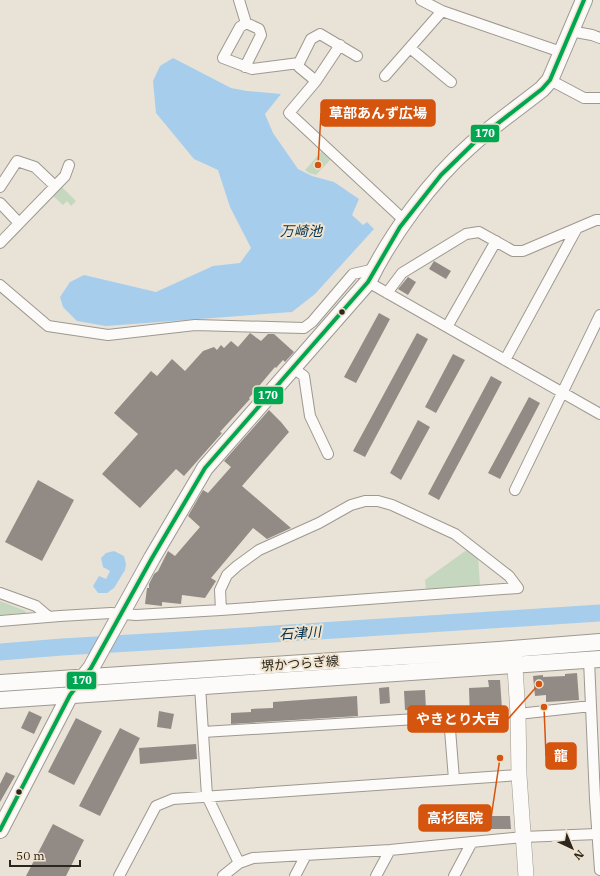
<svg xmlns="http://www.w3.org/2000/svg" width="600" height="876" viewBox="0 0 600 876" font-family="'IBM Plex Serif','Noto Sans JP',serif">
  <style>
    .green { fill: #c5d8bf }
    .water { fill: #a6ceec }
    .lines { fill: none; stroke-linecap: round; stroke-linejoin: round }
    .river { stroke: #a6ceec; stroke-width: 17 }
    .building { fill: #928b85 }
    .street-casing { stroke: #9d9890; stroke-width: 12 }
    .secondary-casing { stroke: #9d9890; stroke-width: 16 }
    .primary-casing { stroke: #9d9890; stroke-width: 18 }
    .street { stroke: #fcfbf9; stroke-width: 10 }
    .secondary { stroke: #fcfbf9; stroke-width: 15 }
    .primary { stroke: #fcfbf9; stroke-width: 16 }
    .bus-1-casing { stroke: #f1e4cf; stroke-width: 7 }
    .bus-1 { stroke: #00a651; stroke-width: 4 }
    .bus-dot { fill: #2b261e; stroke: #f1e4cf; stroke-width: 1.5 }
    .labels { text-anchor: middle; stroke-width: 4; stroke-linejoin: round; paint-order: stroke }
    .street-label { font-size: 13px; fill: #2b261e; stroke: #f1e4cf }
    .water-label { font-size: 14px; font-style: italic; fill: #023251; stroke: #f1e4cf }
    .leader { fill: none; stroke: #d5540e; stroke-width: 1.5 }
    .callout-dot { fill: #d5540e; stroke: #f1e4cf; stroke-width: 1.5 }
    .callout { fill: #d5540e; stroke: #d5540e; stroke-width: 1.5 }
    .callout-label { font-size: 14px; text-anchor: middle; font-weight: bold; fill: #fff }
    .line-badge { stroke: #f1e4cf; stroke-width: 1.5 }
    .badge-label { font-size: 11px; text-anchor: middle; font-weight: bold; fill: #fff }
  </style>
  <rect width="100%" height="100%" fill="#e9e2d7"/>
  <path class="green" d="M322,151L331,159L316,175L309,173L305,170Z
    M62,187L76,201L71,206L67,201L63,205L53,196Z
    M468,549L478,557L480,585L426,589L425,580Z
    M0,601L26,611L25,613L0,615Z"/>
  <path class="water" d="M173,58L231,88L247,91L281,94L265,114L273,133L298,169L312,176L334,182L359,199L352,215L363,225L367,222L374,229L315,294L292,312L106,326L77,321L63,307L60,297L70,282L84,275L156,292L213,266L240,263L251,248L230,207L218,170L194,159L156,113L153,81L160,66Z
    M114,551L124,556L126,564L125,570L114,588L107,593H98L93,586L99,576L106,579L110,571L103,567L101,558L106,553Z"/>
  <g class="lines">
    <path class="river" d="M0,652L62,647L182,640L600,613"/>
  </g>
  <path class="building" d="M434,261L451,271L446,279L429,269Z
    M408,277L416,282L408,295L398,289Z
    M379,313L390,319L356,383L344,377Z
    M250,333L261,341L268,334H274L294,352L285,362L283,360L276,368L275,367L249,398L250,399L220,432L222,433L184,476L176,469L140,508L102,474L138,434L114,413L151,371L157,376L172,359L185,371L203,351L214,347L217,350L221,345L224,348L231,341L238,347Z
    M417,333L428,339L365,457L353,451Z
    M453,354L465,360L436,413L425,407Z
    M491,376L502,382L439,500L428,494Z
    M529,397L540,403L500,479L488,473Z
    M269,410L281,422L289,432L242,486L291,528L267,539L253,528L211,578L216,581L205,598L182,595L181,604L162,602V606L145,604L147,588H149V584L154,574L158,571L168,551L175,556L200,527L188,516L203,490L208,493L231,467L224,461Z
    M418,420L430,427L401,480L390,473Z
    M38,480L74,500L42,561L5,542Z
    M577,673L579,700L546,702V695L535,696L533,676L543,675V677L565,676V674Z
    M488,680H500L502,709L481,710L482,720H470L469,688L489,687Z
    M389,687L390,703L380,704L379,688Z
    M425,690L426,709L405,710L404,691Z
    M357,696L358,716L231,724V713L251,712V709L273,708V702Z
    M29,711L42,717L34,734L21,728Z
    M159,711L174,714L171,729L157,727Z
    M76,718L102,731L74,785L48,772Z
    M120,728L140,738L100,816L79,806Z
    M196,744L197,759L140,764L139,748Z
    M6,772L15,776L0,802V784Z
    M491,816H510L511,829H491Z
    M53,824L84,840L66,876H26Z"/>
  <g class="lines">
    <defs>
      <path id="street" d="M239,0L246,23
        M421,0L442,11L561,52
        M570,31L592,35L600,38
        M340,45L316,81L289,113L405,221
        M410,48L451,82
        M245,67L261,35L259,29L246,23L240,27L223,58L252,69L299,63
        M385,76L442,11
        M550,80L584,98H600
        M316,81L299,67V63L311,39L320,34L357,56
        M0,187L17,161L35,167L55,186
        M0,203L19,223
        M0,243L65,176L69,165
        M368,282L600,414
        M0,285L48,326L108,335L195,325L304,328L312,322L353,274L375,269
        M387,293L402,273L466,234L479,232L513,251H523L596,220H600
        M447,327L496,241
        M505,360L577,228
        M293,368L304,376L310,416L328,454
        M515,490L600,315
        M0,593L36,606L49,617
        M221,610L220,590L227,575L237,566L259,550L319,523L351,505L365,501H378L392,505L455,534L509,576L518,588
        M0,621L60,616L111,613L136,615L221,610L518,588
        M589,660L595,799L600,870
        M200,686L207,796L239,863
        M518,714L591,706
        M203,732L449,717L454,779
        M119,876L156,806L173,799L519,775
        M223,876L239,863L253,858L390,850L523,837L597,834
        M295,876L306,855
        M376,876L390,850
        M454,876L472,842"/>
      <path id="secondary" d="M514,652L518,714L519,775L526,876"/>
      <path id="primary" d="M0,683L499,650L600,642
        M0,700L600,659
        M0,830L70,695L91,668L152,558L205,468L368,282C391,235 431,180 470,146C493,125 518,108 542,89L550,80L584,0"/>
    </defs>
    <use href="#street" class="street-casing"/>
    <use href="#secondary" class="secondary-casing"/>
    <use href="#primary" class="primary-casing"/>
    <use href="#street" class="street"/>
    <use href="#secondary" class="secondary"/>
    <use href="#primary" class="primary"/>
    <defs>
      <path id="bus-1" d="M0,830L70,695L91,668L152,558L205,468L368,282L400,227L441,175L479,138L542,89L550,80L584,0"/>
    </defs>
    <use href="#bus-1" class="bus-1-casing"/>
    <use href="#bus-1" class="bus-1"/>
  </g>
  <g class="bus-dot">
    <circle cx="342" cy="312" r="3.5"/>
    <circle cx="19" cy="792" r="3.5"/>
  </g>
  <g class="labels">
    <g class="street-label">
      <text transform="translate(300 663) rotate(-4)" y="5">堺かつらぎ線</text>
    </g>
    <g class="water-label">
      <text x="301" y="236">万崎池</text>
      <text transform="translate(300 633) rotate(-4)" y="5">石津川</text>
    </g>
  </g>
  <path class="leader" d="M318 165L321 113M539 684L508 719M544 707L546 756M500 758L491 818"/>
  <g class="callout-dot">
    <circle cx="318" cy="165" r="4"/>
    <circle cx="539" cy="684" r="4"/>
    <circle cx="544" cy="707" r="4"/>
    <circle cx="500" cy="758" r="4"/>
  </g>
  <g class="callout">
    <rect x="321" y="100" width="114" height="26" rx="4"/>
    <rect x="408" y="706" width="100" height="26" rx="4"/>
    <rect x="546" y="743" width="30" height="26" rx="4"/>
    <rect x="419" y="805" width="72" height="26" rx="4"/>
  </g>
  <g class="callout-label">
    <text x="378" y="118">草部あんず広場</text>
    <text x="458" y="724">やきとり大吉</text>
    <text x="561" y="761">龍</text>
    <text x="455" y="823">高杉医院</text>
  </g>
  <g class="line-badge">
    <rect x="470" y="124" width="30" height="19" rx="4" fill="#00a651"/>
    <rect x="253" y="386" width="31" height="19" rx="4" fill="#00a651"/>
    <rect x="66" y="671" width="31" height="19" rx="4" fill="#00a651"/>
  </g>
  <g class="badge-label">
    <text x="485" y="137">170</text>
    <text x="268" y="399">170</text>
    <text x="82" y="684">170</text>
  </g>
  <g transform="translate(572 848) rotate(136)" stroke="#f1e4cf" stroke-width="3" paint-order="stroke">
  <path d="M0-3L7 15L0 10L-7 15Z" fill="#2b261e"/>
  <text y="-6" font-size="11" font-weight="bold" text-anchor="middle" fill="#2b261e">N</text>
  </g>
  <path d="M10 860v6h70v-6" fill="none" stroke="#2b261e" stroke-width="2"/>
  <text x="16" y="860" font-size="12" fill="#2b261e" stroke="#f1e4cf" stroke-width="3" paint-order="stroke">50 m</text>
</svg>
